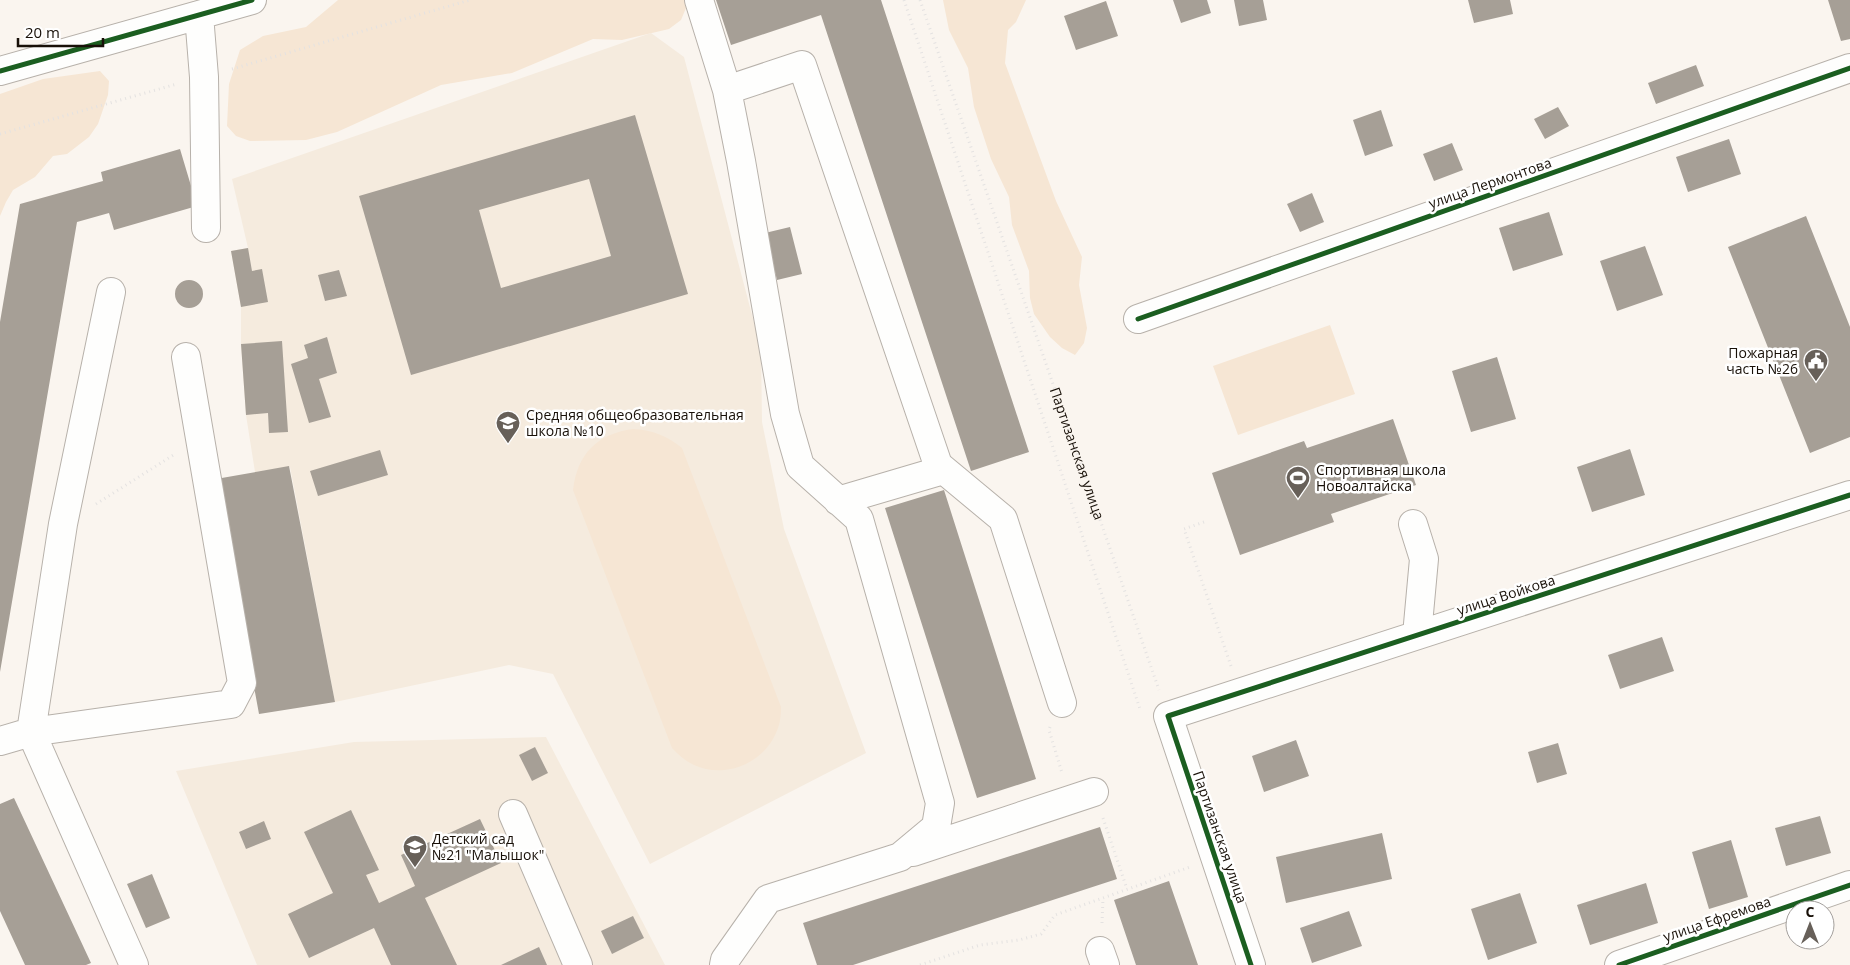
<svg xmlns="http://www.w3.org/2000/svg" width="1850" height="965" viewBox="0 0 1850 965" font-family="'Open Sans',sans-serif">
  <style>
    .education { fill: #f5ebde }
    .green { fill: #f6e6d4 }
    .building { fill: #a69f96; fill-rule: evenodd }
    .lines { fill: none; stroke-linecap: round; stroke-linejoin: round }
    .minor-casing { stroke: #b7b1aa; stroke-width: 30 }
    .path { stroke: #e4e2e1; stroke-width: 3; stroke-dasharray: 1 4; stroke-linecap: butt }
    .minor { stroke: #fefefd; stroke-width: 28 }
    .cycleway-casing { stroke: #fff; stroke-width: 8 }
    .cycleway { stroke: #1b5e20; stroke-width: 5 }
    .labels { text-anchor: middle; stroke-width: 5; stroke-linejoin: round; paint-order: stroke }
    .street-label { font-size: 14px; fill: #181008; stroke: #fff }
    .poi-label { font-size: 14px; fill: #181008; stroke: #fff; text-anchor: start }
  </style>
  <rect width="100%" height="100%" fill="#faf5ef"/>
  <path class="education" d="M651,33L684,57L761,349L762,422L784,529L866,753L650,864L553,674L509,665L335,702L290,467L255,472L246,415L241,344V307L231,251L248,248L232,179Z
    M546,737L665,965H257L176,771L354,742Z"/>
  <path class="green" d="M338,0H687L686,8L681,20L669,29L622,40L593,39L512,73L441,85L337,132L306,140L250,141L236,136L227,126L229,84L240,50L263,36L306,27Z
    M943,0H1026L1016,22L1008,30L1005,63L1056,201L1082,257L1079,285L1087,328L1084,343L1075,355L1062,348L1050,337L1034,314L1030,298L1029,271L1012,225L1009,197L991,159L974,107L968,68L949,30Z
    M100,71L109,81L108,95L98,124L89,137L67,154L53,156L35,177L13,190L6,202L0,216V94L43,79Z
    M1330,325L1355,394L1238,435L1213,366Z
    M633,429C653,430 667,436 682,448L781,707C781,716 780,725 776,733C763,764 724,779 694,765C685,761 679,755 672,748L573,490C577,454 597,434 633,429Z"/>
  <path class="building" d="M716,0H881L1029,452L971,471L821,15L731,45Z
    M1173,0H1207L1211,13L1181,23Z
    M1234,0H1263L1267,20L1239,26Z
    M1468,0H1510L1513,14L1474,23Z
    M1828,0H1850V39L1841,41Z
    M1106,1L1118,36L1076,50L1064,16Z
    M1696,65L1704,86L1656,104L1648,83Z
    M1558,107L1569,126L1545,139L1534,119Z
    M1381,110L1393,146L1365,156L1353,120Z
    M635,115L688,294L411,375L359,196ZM589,179L611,256L501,288L479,210Z
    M1729,139L1741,174L1688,192L1676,157Z
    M1452,143L1463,170L1434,181L1423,154Z
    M180,149L197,206L114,230L109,213L77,222L0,672V322L20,204L103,181L101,172Z
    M1312,193L1324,222L1300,232L1287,204Z
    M1549,212L1563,255L1513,271L1499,228Z
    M1806,216L1850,327V437L1810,453L1728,247Z
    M790,227L802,274L777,280L765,233Z
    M1645,246L1663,295L1617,311L1600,261Z
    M248,248L252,271L262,269L268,302L241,307L231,251Z
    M339,270L347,296L325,301L318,275Z
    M175 294a14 14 0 1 1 28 0a14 14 0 1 1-28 0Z
    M327,337L337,373L319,379L331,417L309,423L291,364L308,358L304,345Z
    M282,341L288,432L269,433L268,413L246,415L241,344Z
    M1497,357L1516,419L1471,432L1452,371Z
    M1393,419L1416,485L1331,514L1334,522L1240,555L1212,473L1304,441L1307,448Z
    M1630,449L1645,495L1592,512L1577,467Z
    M380,450L388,475L318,496L310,471Z
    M289,466L335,702L259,714L216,479Z
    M944,490L1036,779L977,798L885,508Z
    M1662,637L1674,671L1620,689L1608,655Z
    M1296,740L1309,776L1264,792L1252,756Z
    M1558,743L1567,774L1537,783L1528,752Z
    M535,747L548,773L532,781L519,755Z
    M14,798L91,963L86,965H25L0,911V804Z
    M351,810L379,870L366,875L379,903L415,886L401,855L480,819L501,863L425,898L457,965H391L374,928L309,958L288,914L333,893L304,832Z
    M1820,816L1831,853L1786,866L1775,828Z
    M264,821L271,839L246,849L239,832Z
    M1100,827L1117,879L853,965H817L803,923Z
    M1382,833L1392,879L1286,903L1276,857Z
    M1731,840L1748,897L1709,909L1692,852Z
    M152,874L170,918L146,928L127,884Z
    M1169,881L1198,965H1136L1114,900Z
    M1646,883L1658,923L1590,945L1577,905Z
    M1520,893L1537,943L1488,960L1471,909Z
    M1349,911L1362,946L1312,963L1300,928Z
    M633,916L644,938L612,954L601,931Z
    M539,947L547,965H501Z"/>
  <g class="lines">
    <defs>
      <path id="minor" d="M699,0L727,90L741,161L785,414L800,466L859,519L940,803L936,827L900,857L768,899L725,960L724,965
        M199,15L204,77L206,228
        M0,71L252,0
        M727,90L802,65L938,465L1003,519L1062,703
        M111,292L63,524L31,732L231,704L242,683L186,357
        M1138,319L1850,68
        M838,501L943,470
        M1413,524L1424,559L1417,635
        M0,741L31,732L134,965
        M513,814L578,965
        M913,852L1094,792
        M1100,951L1105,965
        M1251,965L1168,716L1850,495
        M1619,965L1850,885"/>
    </defs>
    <use href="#minor" class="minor-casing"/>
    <g class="path">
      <path d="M904,0L1140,709"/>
      <path id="s1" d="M920,0L1159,690"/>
      <path d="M232,69L470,0"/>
      <path d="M0,134L177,84"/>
      <path d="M96,504L175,454"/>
      <path d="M1204,522L1184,529L1231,666"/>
      <path d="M1050,727L1049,730L1062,773"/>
      <path d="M1103,818L1127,889"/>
      <path d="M1102,923L1103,898"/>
      <path d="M920,965L980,945L1019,940L1041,934L1055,915L1190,867"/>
    </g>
    <use href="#minor" class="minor"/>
    <defs>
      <path id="cycleway" d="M0,71L252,0
        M1138,319L1850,68
        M1251,965L1168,716L1850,495
        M1619,965L1850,885"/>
    </defs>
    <use href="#cycleway" class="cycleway-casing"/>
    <use href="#cycleway" class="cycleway"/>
  </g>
  <defs>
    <symbol id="civic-pin" viewBox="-11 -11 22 30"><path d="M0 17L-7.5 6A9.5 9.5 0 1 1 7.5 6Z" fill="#676059" stroke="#fff"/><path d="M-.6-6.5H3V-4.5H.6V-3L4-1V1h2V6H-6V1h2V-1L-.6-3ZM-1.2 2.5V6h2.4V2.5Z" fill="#fff"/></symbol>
    <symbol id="school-pin" viewBox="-11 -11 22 30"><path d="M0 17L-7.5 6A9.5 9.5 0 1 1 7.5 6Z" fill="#676059" stroke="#fff"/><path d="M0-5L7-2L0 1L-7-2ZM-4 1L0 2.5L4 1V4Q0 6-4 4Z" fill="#fff"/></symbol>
    <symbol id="stadium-pin" viewBox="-11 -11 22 30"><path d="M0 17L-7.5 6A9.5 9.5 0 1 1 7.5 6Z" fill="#676059" stroke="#fff"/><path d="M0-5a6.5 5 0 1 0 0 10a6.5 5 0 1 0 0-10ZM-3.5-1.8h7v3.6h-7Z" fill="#fff"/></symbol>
  </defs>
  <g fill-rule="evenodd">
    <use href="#civic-pin" x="1802" y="347" width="28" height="38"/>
    <use href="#school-pin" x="494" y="409" width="28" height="38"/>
    <use href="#stadium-pin" x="1284" y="464" width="28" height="38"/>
    <use href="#school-pin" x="401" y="833" width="28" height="38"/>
  </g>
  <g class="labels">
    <g class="street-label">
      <text transform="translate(1490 183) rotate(-19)" y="5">улица Лермонтова</text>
      <text dy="5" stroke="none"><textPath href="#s1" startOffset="480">Партизанская улица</textPath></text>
      <text transform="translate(1506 595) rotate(-18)" y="5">улица Войкова</text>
      <text transform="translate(1220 837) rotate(71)" y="5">Партизанская улица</text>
      <text transform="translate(1717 919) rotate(-19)" y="5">улица Ефремова</text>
    </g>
    <g class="poi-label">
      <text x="1798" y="358" text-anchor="end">Пожарная<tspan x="1798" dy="16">часть №26</tspan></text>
      <text x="526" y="420">Средняя общеобразовательная<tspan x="526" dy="16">школа №10</tspan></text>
      <text x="1316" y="475">Спортивная школа<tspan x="1316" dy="16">Новоалтайска</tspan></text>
      <text x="432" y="844">Детский сад<tspan x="432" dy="16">№21 "Малышок"</tspan></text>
    </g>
  </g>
  <g transform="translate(1810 925)"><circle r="24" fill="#ffffff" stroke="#a39f9c"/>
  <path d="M0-4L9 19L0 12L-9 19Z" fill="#676059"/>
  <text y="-8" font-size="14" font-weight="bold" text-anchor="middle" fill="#181008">С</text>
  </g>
  <path d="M18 38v8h85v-8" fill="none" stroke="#181008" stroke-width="2.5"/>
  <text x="25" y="38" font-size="15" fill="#181008" stroke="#ffffff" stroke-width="4" paint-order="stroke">20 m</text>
</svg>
